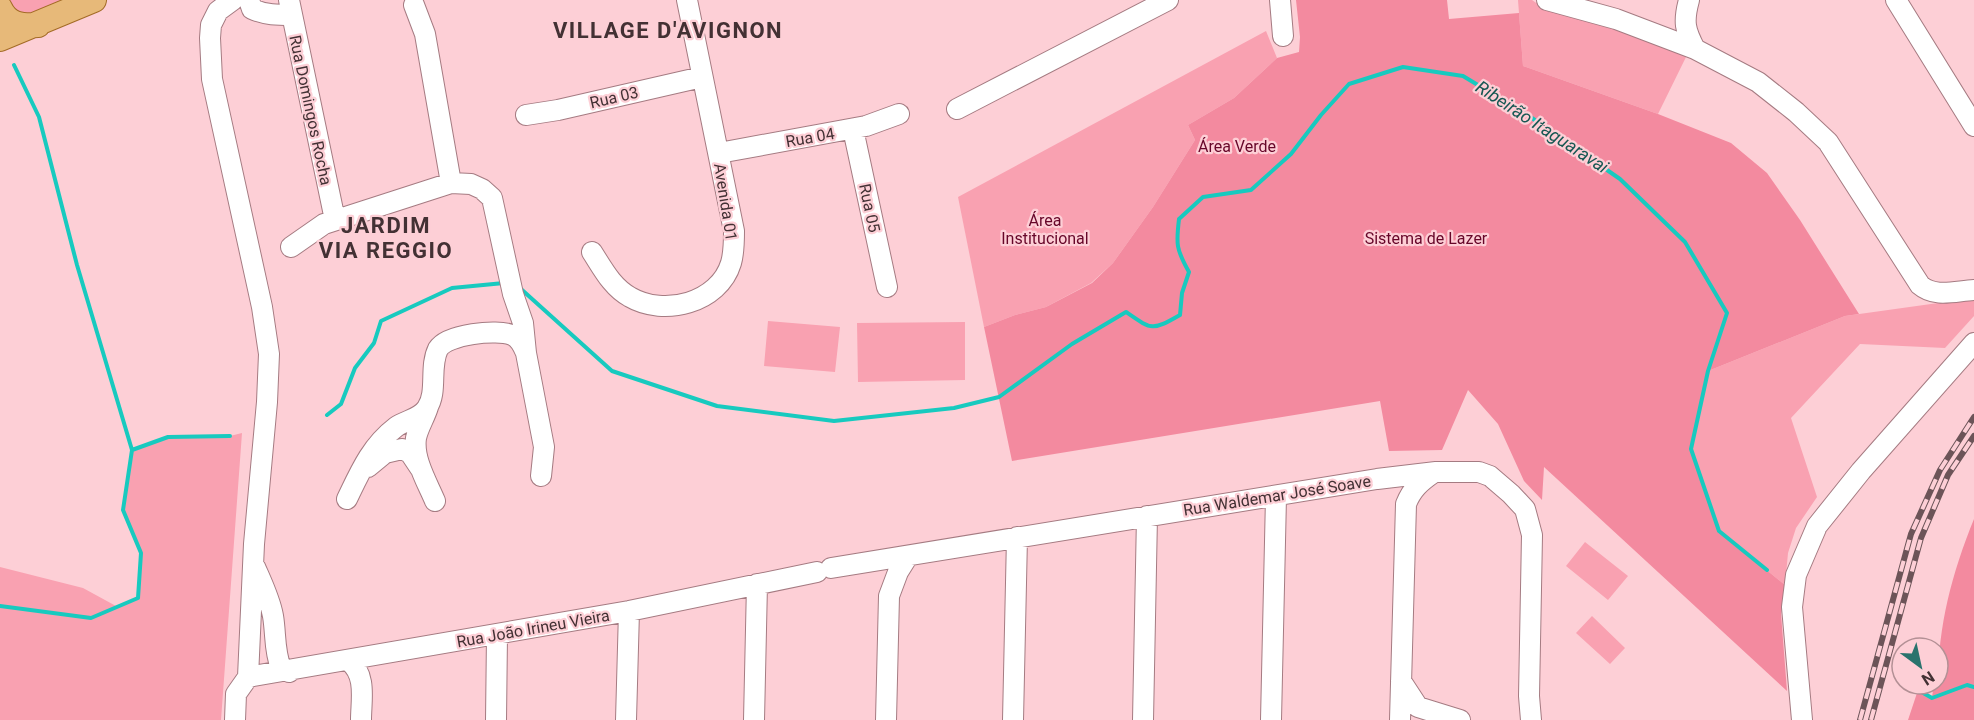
<svg xmlns="http://www.w3.org/2000/svg" width="1974" height="720" viewBox="0 0 1974 720" font-family="Roboto,sans-serif">
  <style>
    .green { fill: #f9a1b1 }
    .forest { fill: #f38a9f }
    .lines { fill: none; stroke-linecap: round; stroke-linejoin: round }
    .stream { stroke: #17cabf; stroke-width: 4 }
    .minor-casing { stroke: #a57b82; stroke-width: 22 }
    .major-casing { stroke: #a36b26; stroke-width: 26 }
    .minor { stroke: #fff; stroke-width: 20 }
    .major { stroke: #e7b979; stroke-width: 24 }
    .rail-casing { stroke: #6c5458; stroke-width: 6 }
    .rail { stroke: #fdcfd6; stroke-width: 4; stroke-dasharray: 11; stroke-linecap: butt }
    .labels { text-anchor: middle; stroke-width: 4.5; stroke-linejoin: round; paint-order: stroke }
    .street-label { font-size: 16px; fill: #433134; stroke: #fdcfd6 }
    .park-label { font-size: 16px; fill: #670629; stroke: #fdcfd6 }
    .water-label { font-size: 18px; font-style: italic; fill: #175853; stroke: #fdcfd6 }
    .district-label { font-size: 22px; font-weight: bold; letter-spacing: 1.5px; fill: #433134; stroke: #fdcfd6 }
  </style>
  <rect width="100%" height="100%" fill="#fdcfd6"/>
  <path class="green" d="M4,0H66L25,18Z
    M1518,0H1532L1546,10L1611,28L1687,55L1658,114L1523,66Z
    M1266,31L1277,58L1234,98L1188,125L1195,140L1153,207L1113,263L1091,283L1046,307L1015,315L984,327L958,197Z
    M1974,298V316L1945,348L1860,344L1791,418L1817,497L1796,528L1788,553L1785,585L1719,531L1691,449L1708,371L1845,316Z
    M768,321L840,327L835,372L764,366Z
    M965,322V380L858,382L857,323Z
    M242,433L221,720H0V567L83,588L116,606L138,598L141,553L123,510L132,450L168,437L230,436Z
    M1585,542L1628,576L1608,600L1566,566Z
    M1592,616L1625,648L1610,664L1576,633Z"/>
  <path class="forest" d="M1296,0H1447L1449,19L1519,13L1523,66L1658,114L1731,143L1767,173L1800,220L1859,314L1845,316L1708,371L1691,449L1719,531L1785,585L1781,614L1787,691L1544,467L1542,500L1524,481L1498,424L1468,390L1442,450L1389,451L1380,401L1012,461L984,327L1015,315L1046,307L1092,283L1113,263L1153,207L1195,140L1188,125L1234,98L1277,58L1299,52L1300,37Z
    M1974,519V720H1908L1918,690L1932,697L1934,684H1938C1938,626 1952,573 1974,519Z"/>
  <g class="lines">
    <path class="stream" d="M14,65L39,117L77,265L132,450
      M521,289L612,371L717,406L834,421L954,408L999,397L1072,344L1126,312C1152,330 1152,331 1180,315L1182,293L1189,272C1176,249 1176,244 1179,219L1203,197L1251,190L1291,154L1321,115L1349,84L1403,67L1463,76L1529,116L1620,179L1685,242L1727,313L1708,371L1691,449L1719,531L1767,570
      M327,415L341,404L355,368L374,343L381,321L452,288L504,283
      M0,606L91,618L138,598L141,553L123,510L132,450L168,437L230,436
      M1918,690L1932,698L1967,685L1974,687"/>
    <defs>
      <path id="minor" d="M233,0L218,11L211,25L210,38L212,79L262,307L269,354L267,402L254,544L248,677
        M249,0L252,9C265,15 278,15 292,15
        M289,0L335,220
        M1280,0L1283,36
        M1547,0L1616,19L1695,49L1758,82L1796,112L1828,142L1920,285C1935,298 1955,291 1974,290
        M1689,0C1683,22 1685,30 1695,49
        M1896,0L1974,126
        M414,5L425,34L451,183
        M957,109L1168,0
        M526,115L558,110L702,77
        M853,129L887,287
        M719,153L866,126L899,114
        M291,247L324,224L451,183L471,184L482,189L492,198L513,294L523,323L526,353L544,447L541,476
        M592,252C603,269 612,287 630,297C664,317 719,303 731,263C734,253 734,242 734,231L687,0
        M428,407C425,417 418,428 416,438C413,459 427,482 435,501
        M368,467L385,453L402,449L410,453L420,468
        M347,499C360,472 371,446 396,427C406,420 420,419 427,408C438,392 429,367 438,349C447,334 497,329 512,335C520,338 523,346 526,353
        M255,567C262,583 270,599 273,616C276,633 274,651 281,668L289,672
        M831,568L1377,479L1436,472H1479L1490,476L1511,494L1525,509L1532,535L1529,696L1531,720
        M349,661C367,675 361,700 361,720
        M248,677L629,611L817,572
        M1401,681L1418,707L1460,720
        M235,720L236,694L248,677
        M496,720L497,635
        M626,720L629,611
        M754,720L757,584
        M886,720L889,596L898,572L908,556
        M1013,720L1017,537
        M1143,720L1147,516
        M1271,720L1276,497
        M1400,720L1406,504C1412,489 1420,482 1433,473
        M1802,720L1792,607L1796,575L1817,526L1861,471L1974,343"/>
      <path id="major" d="M0,8C8,25 21,26 38,25
        M0,39L94,0"/>
    </defs>
    <use href="#minor" class="minor-casing"/>
    <use href="#major" class="major-casing"/>
    <use href="#minor" class="minor"/>
    <use href="#major" class="major"/>
    <defs>
      <path id="rail" d="M1860,720L1911,534L1940,470L1974,417
        M1871,720L1921,538L1948,475L1974,436"/>
    </defs>
    <use href="#rail" class="rail-casing"/>
    <use href="#rail" class="rail"/>
  </g>
  <g class="labels">
    <g class="street-label">
      <text transform="translate(614 97) rotate(-13)" y="6">Rua 03</text>
      <text transform="translate(311 110) rotate(78)" y="6">Rua Domingos Rocha</text>
      <text transform="translate(810 137) rotate(-10)" y="6">Rua 04</text>
      <text transform="translate(726 202) rotate(81)" y="6">Avenida 01</text>
      <text transform="translate(870 208) rotate(78)" y="6">Rua 05</text>
      <text transform="translate(1277 495) rotate(-9)" y="6">Rua Waldemar José Soave</text>
      <text transform="translate(533 628) rotate(-10)" y="6">Rua João Irineu Vieira</text>
    </g>
    <g class="park-label">
      <text x="1237" y="152">Área Verde</text>
      <text x="1045" y="226">Área<tspan x="1045" dy="18">Institucional</tspan></text>
      <text x="1426" y="244">Sistema de Lazer</text>
    </g>
    <g class="water-label">
      <text transform="translate(1542 127) rotate(33)" y="6">Ribeirão Itaguaravai</text>
    </g>
    <g class="district-label">
      <text x="668" y="38">VILLAGE D'AVIGNON</text>
      <text x="386" y="233">JARDIM<tspan x="386" dy="25">VIA REGGIO</tspan></text>
    </g>
  </g>
  <g transform="translate(1920 666) rotate(147)"><circle r="28" fill="#fdcfd6" stroke="#b39095" stroke-width="1.5"/>
  <path d="M0-4.5L10 22L0 15L-10 22Z" fill="#2a736d"/>
  <text y="-9" font-size="16" font-weight="bold" text-anchor="middle" fill="#433134">N</text>
  </g>
</svg>
